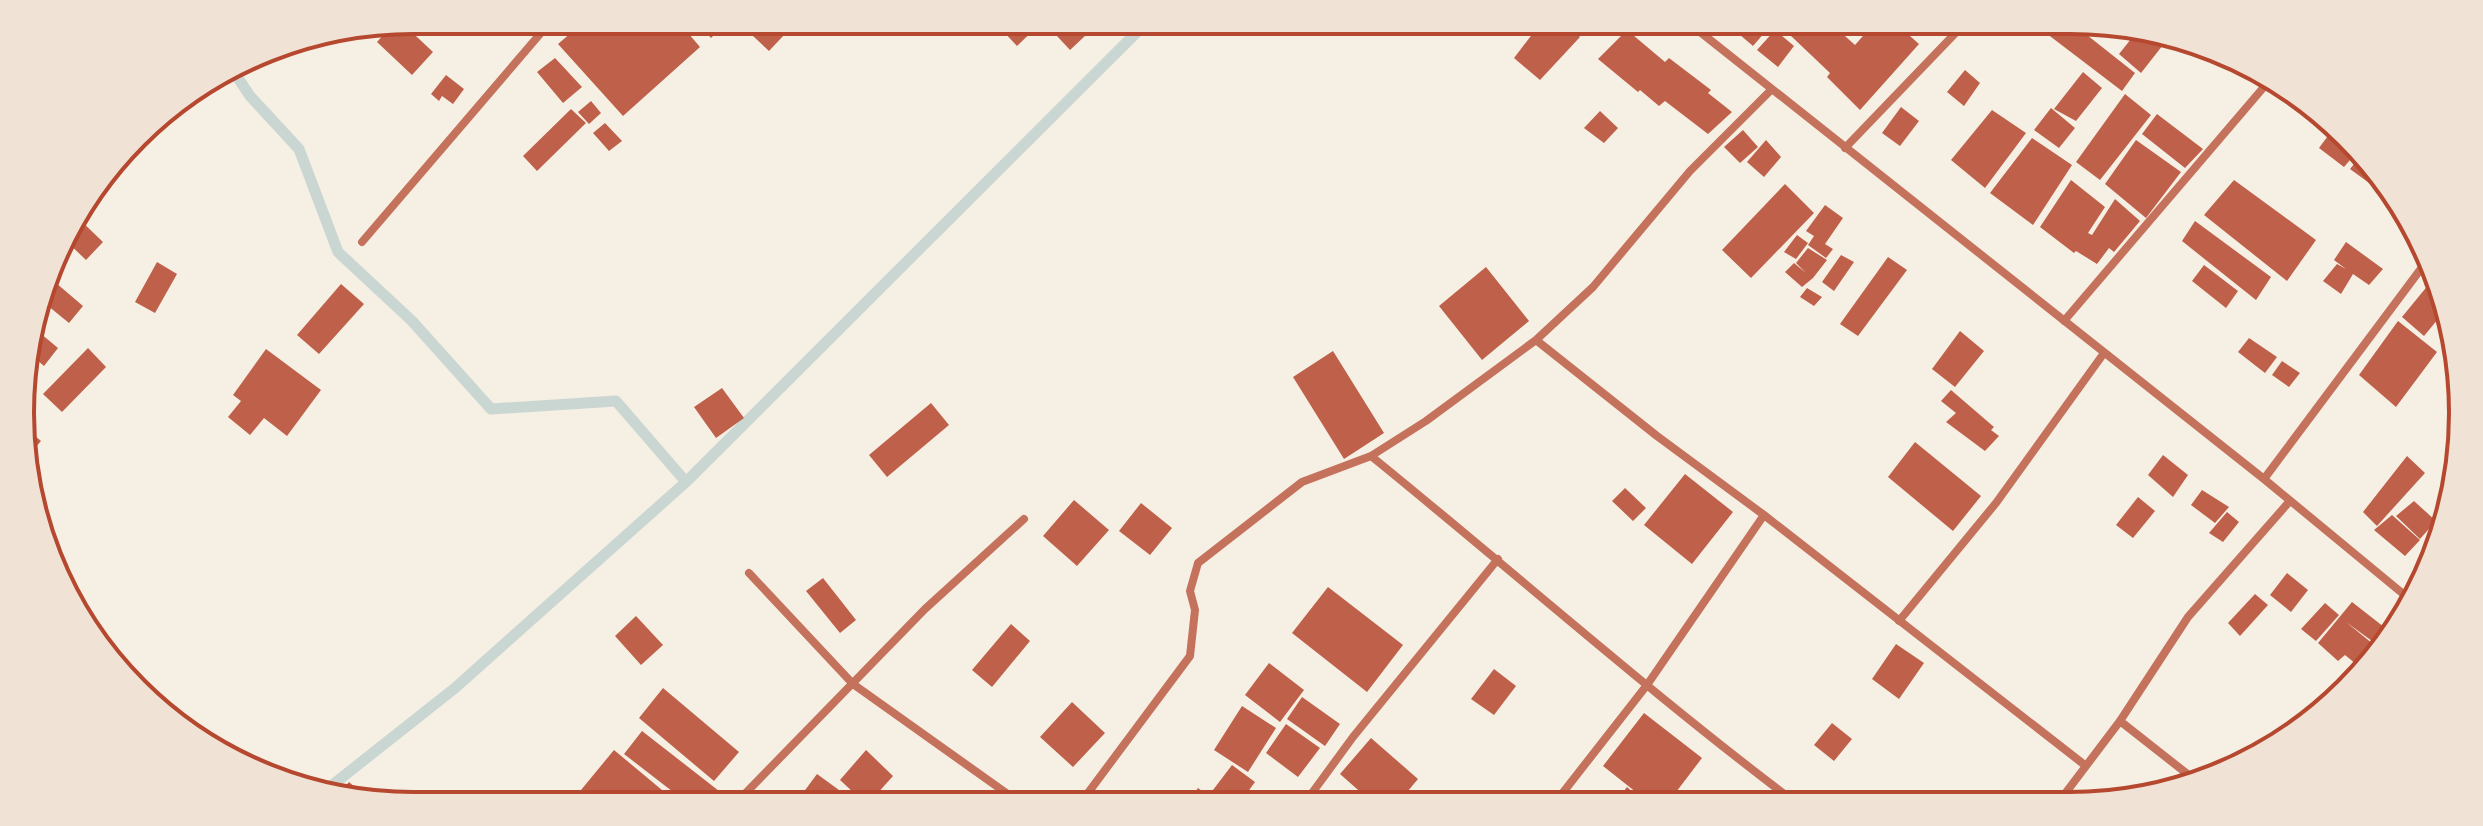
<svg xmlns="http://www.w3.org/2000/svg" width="2483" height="826" viewBox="0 0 2483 826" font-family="'DM Sans',sans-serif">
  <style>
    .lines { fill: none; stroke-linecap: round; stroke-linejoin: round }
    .stream { stroke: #c9d6d2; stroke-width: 11 }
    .building { fill: #bf614a }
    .minor { stroke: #c5725c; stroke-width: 8 }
    .rim { fill: none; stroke: #b5482f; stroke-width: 4 }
  </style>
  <rect width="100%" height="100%" fill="#f6efe4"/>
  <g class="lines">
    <path class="stream" d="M232,69L250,96L299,149L338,252L412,321L491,409L616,401L686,482
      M321,794L455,688L686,482L1149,20"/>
  </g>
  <path class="building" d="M586,20H677L700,47L623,116L558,44Z
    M694,20H729L711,38Z
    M768,20L785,34L769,51L753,36Z
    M1012,20H1044L1017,46L1002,30Z
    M1046,20H1102L1070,50L1044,22Z
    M1543,20H1562L1580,37L1540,80L1514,58Z
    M1743,20H1753L1766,31L1753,46L1733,29Z
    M1804,20H1827L1855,45L1877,20H1892L1919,44L1860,110L1827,77L1830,73L1790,35Z
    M2042,20H2068L2135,73L2122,91L2038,27Z
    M401,22L433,52L412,75L377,42L393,24Z
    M2139,29L2165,33L2170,36L2141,73L2119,54Z
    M1627,30L1665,62L1669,58L1711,90L1708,93L1732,112L1708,134L1665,101L1659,106L1640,90L1638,92L1598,59Z
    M1775,30L1794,46L1778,67L1757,50Z
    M555,58L582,87L563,103L537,72Z
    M1965,70L1980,83L1964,106L1947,92Z
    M2083,72L2102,88L2076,121L2054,109Z
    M446,75L464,89L453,104L442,96L439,101L431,94Z
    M2293,93L2309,101L2322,116L2321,117Z
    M2125,94L2151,115L2100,180L2076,162Z
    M591,101L601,113L589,124L578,112Z
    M1901,107L1919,121L1900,146L1882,133Z
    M2051,108L2075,128L2059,148L2034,130Z
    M571,109L586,123L537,171L523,156Z
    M1992,110L2026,133L1985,188L1951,160Z
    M1600,111L1618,128L1604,143L1584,128Z
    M2157,114L2203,149L2185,168L2142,134Z
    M605,123L622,141L609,151L593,133Z
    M2333,129L2355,154L2344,167L2319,148Z
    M1743,130L1758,147L1740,163L1724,147Z
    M2032,138L2072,165L2033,225L1990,193Z
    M1766,140L1781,157L1764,177L1747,162Z
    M2136,140L2181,172L2146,218L2105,184Z
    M2359,158L2399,203L2398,204L2350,169Z
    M2071,180L2105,207L2088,233L2092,235L2115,199L2140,221L2114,252L2109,248L2097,264L2076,251L2074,253L2040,227Z
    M2234,180L2316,240L2287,281L2204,215Z
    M1785,184L1814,213L1751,278L1722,250Z
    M1825,205L1843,218L1825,244L1833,249L1826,258L1808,245L1814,236L1806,231Z
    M77,217L103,242L86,260L62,237Z
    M2195,221L2271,277L2256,300L2182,241Z
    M1797,235L1808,243L1796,259L1784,252Z
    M2346,242L2383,269L2369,285L2353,274L2341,294L2323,281L2337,264L2346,269L2334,260Z
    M1808,248L1827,260L1813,278L1802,287L1785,272L1794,263L1806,273L1796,263Z
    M1841,255L1854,262L1834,291L1822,282Z
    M1888,257L1907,270L1858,336L1840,324Z
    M157,262L177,274L155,313L135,302Z
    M2204,265L2238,291L2226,308L2192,281Z
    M1486,267L1529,321L1482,360L1439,306Z
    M49,277L83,306L69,323L42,301Z
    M341,284L364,304L319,354L297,335Z
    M2429,284L2435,289L2443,313L2424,336L2402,317Z
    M1807,288L1822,297L1814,306L1800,297Z
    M2398,321L2437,352L2396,407L2359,375Z
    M34,328L58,348L44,366L30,354L23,362Z
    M1960,331L1984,351L1955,387L1932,369Z
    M2249,338L2277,357L2265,373L2238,352Z
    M88,348L106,367L62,412L43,394Z
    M266,349L321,390L287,436L264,418L250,435L228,417L241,401L233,395Z
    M1333,351L1384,433L1344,459L1293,377Z
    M2282,361L2300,373L2289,387L2272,375Z
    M722,388L744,418L716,438L694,407Z
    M1951,390L1994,427L1991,430L1999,436L1985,451L1946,422L1956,413L1941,401Z
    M931,403L949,425L887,477L869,455Z
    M28,430L41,441L29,455Z
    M1915,442L1981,496L1953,531L1888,477Z
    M2163,455L2188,475L2173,497L2148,475Z
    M2407,456L2425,473L2377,526L2363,512Z
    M1685,474L1733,512L1692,564L1644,525Z
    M1625,488L1646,508L1633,521L1612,501Z
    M2202,490L2229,507L2215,523L2191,505Z
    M2138,497L2155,511L2133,538L2116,525Z
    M1074,500L1109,530L1077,566L1043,536Z
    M2414,501L2436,521L2420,539L2396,516Z
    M1141,503L1172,528L1150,555L1119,531Z
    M2227,512L2239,522L2223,542L2209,533Z
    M2392,515L2420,540L2405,556L2374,530Z
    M2287,573L2308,590L2291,612L2270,595Z
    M823,578L856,620L840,633L806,591Z
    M1328,587L1403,645L1367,692L1292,633Z
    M2255,594L2268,605L2240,636L2228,623Z
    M2352,602L2384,627L2372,641L2346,622L2373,644L2356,664L2345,655L2338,661L2318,643Z
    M2325,603L2339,615L2316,641L2301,629Z
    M636,616L663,645L641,665L615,636Z
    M1011,624L1030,641L992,687L972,670Z
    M2385,628L2391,633L2369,661L2364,657Z
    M1896,644L1924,663L1899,699L1872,679Z
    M1269,663L1304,690L1280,722L1245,695Z
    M1494,669L1516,686L1494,715L1471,699Z
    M663,688L739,752L714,781L639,718Z
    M1302,697L1340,724L1325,746L1287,719Z
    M1072,702L1105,733L1073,767L1040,737Z
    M1242,706L1276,728L1248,772L1214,750Z
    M1644,713L1702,758L1667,804H1651L1603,766Z
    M1832,723L1852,739L1834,761L1814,745Z
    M1286,724L1320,748L1298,777L1266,753Z
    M642,731L719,791L707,805H690L624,754Z
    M1371,738L1418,779L1397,804H1374L1340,774Z
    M614,750L680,805L600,806L581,790Z
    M866,750L893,776L867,805L840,780Z
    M1232,765L1255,782L1239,804H1231L1213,790Z
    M817,774L850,798L845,805H794Z
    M349,782L370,800L337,796Z
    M1627,787L1646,804H1614Z
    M1198,788L1219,804L1186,805Z"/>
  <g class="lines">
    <path class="minor" d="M1685,20L2264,479L2413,602
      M1845,148L1968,20
      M362,242L552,20
      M2064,321L2269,81
      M1536,340L1657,436L1764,515L2086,766
      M1371,456C1513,571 1650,693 1796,803
      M2264,479L2426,262
      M749,573L853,684L1023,805
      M1899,621L1996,503L2104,353
      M2120,721L2195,780
      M2058,803L2120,721L2188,617L2289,502
      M1304,804L1353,737L1498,559
      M1554,804L1647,685L1764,515
      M734,805L925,609L1024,519
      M1079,805L1190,656L1195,610L1190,591L1198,563L1302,482L1371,456L1426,421L1536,340L1593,287L1690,171L1772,89"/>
  </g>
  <path d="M0 0H2483V826H0ZM413 34H2070A379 379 0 0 1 2449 413V413A379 379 0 0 1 2070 792H413A379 379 0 0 1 34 413V413A379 379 0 0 1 413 34Z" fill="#f1e2d6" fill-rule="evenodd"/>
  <path class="rim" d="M413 34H2070A379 379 0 0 1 2449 413V413A379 379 0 0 1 2070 792H413A379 379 0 0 1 34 413V413A379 379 0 0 1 413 34Z"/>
</svg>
